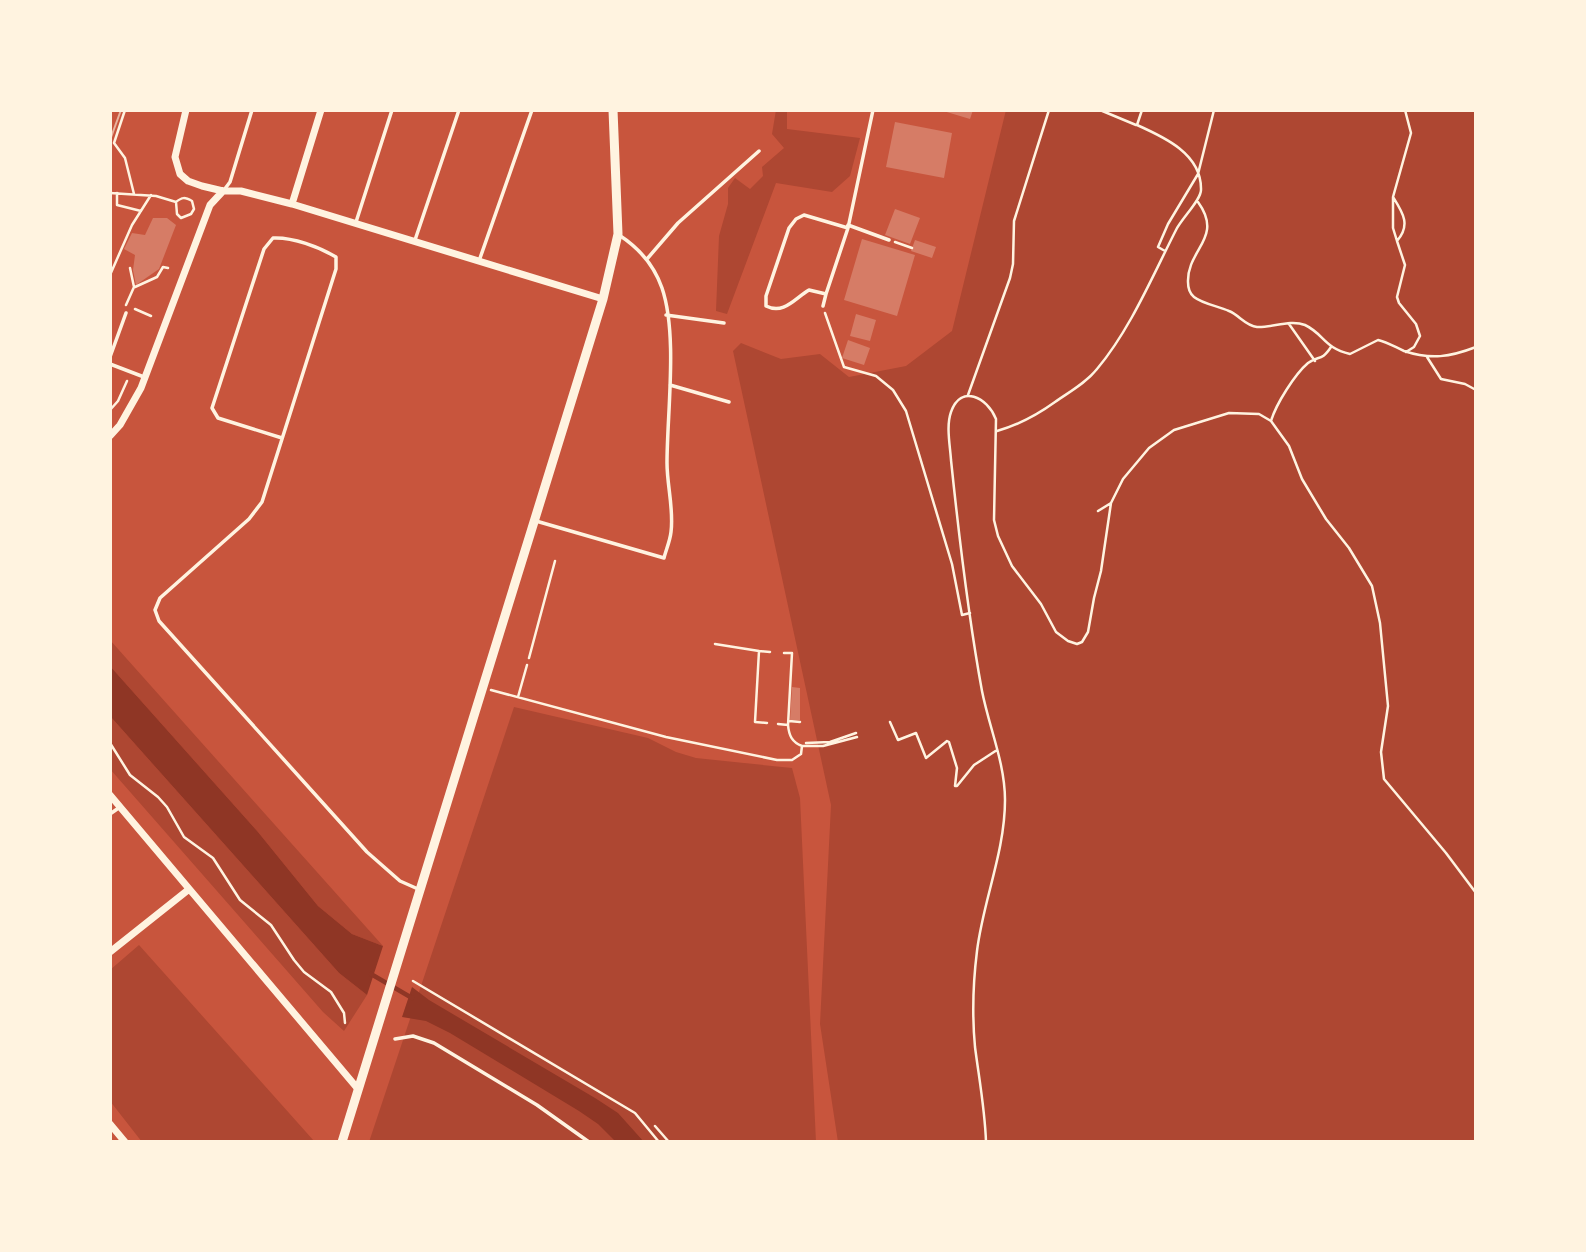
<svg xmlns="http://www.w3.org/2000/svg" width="1586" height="1252" viewBox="0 0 1586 1252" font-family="Manrope,sans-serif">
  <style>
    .green { fill: #ae4732 }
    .water { fill: #8f3625 }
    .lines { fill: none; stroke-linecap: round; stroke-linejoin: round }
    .stream { stroke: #8f3625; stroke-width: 4.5 }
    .building { fill: #d67c66 }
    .path { stroke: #fff3e0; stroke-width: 2.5 }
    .service { stroke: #fff3e0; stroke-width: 3.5 }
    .minor { stroke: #fff3e0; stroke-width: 7 }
    .tertiary { stroke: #fff3e0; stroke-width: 9 }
    .tram { stroke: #e9b49f; stroke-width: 2 }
  </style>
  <rect width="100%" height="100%" fill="#c8553d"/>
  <path class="green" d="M776,110H787V129L860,138L850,176L832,192L776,183L727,314L716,311L719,236L728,204V188L735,178L750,189L763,176L762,167L784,148L772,134Z
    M1006,110H1476V1142H838L820,1024L831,805L733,351L741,343L781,359L820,354L849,377L906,366L952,331Z
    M110,640L383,946L352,934L318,906L258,832L110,666Z
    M514,707L648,738L676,752L696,758L792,768L800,798L816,1142H369Z
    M110,716L339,973L367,995L344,1031L323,1012L110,769Z
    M139,945L314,1141V1142H142L110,1101V970Z"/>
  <path class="water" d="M110,666L258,832L318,906L352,934L383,946L367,995L339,973L110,716Z
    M412,987L429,1000L595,1098L618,1113L644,1142H616L598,1124L579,1111L450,1033L426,1021L402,1017Z"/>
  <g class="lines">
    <path class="stream" d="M371,974L412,998"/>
  </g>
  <path class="building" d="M940,110H973L970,119Z
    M895,122L952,133L944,178L886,167Z
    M895,209L920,218L910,244L885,235Z
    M153,218H167L176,225L159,269L136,285L133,270L135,255L124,249L132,233L145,235Z
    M862,239L915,255L897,316L844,300Z
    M915,240L936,247L932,258L911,251Z
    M856,314L876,320L870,341L850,336Z
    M848,340L870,348L864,365L842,358Z
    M792,687L800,688V720H790Z"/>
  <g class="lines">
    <path class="path" d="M125,110L114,143L125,158L134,194
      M1100,110L1136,125
      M1405,110L1411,133L1393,197C1403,213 1411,225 1397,241L1405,265L1397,297L1399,303L1416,324L1420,336L1414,347L1406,352
      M110,193L156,196L176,202C182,197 185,197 192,201L194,209L191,214L181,218L177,214L176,202
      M117,193V205L141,211
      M1393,197V228L1397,241
      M1198,202C1224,238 1187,249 1188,282C1188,288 1189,293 1194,297C1203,304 1218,306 1229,311C1239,315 1246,326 1257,327C1272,328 1290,319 1305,325C1324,334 1324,348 1350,354L1378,340C1387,342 1395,347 1404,351C1431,360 1450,357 1476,347
      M895,242L912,248
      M1165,251L1158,247L1168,224L1198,174L1214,110
      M110,275L132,225L151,195
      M135,287L157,277L163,267L168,268
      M126,305L134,287L130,268
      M135,309L151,316
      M825,313L844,367L876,376L893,390L906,411L952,564L962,615L970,613
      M1289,324L1315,361
      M1427,357L1441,379L1465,384L1476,390
      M968,395L1010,278L1013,264L1014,221L1049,110
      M110,410L118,401L127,381
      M1271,421C1276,404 1295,374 1308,363C1319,355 1321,362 1331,347
      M997,431C1018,425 1037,415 1055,402C1069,392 1086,383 1097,369C1130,330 1153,275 1176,230C1182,218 1201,200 1201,190C1202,154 1164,137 1137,125L1142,110
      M1098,511L1111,503
      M715,644L759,651L755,722L767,723
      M759,651L770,652
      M529,658L555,561
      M491,690L666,737L777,760H792L801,754L802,746H823L857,737
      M518,697L527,665
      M789,721L800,722
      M890,722L898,740L916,733L926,758L947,741L949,742L957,768L955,786H957L974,765L997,750
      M778,724L788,725L792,653H784
      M788,725C789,736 792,742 802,746
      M110,743L130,775L158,797L167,807L184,837L213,858L240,900L271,925L294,960L304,972L331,992L344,1013L345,1023
      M806,743L830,742L856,733
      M413,981L635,1113L659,1142
      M655,1126L669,1142
      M986,1142C985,1110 979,1078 975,1047C972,1015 973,983 977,951C983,901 1005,852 1005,800C1005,763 989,727 982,691C968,615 959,537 951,460C950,445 946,426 951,412C961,384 987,397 996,419L994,520L998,536L1012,566L1041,604L1056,632L1068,641L1077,644L1082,642L1088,632L1094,598L1101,571L1111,503L1123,479L1149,448L1174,430L1229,413L1259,414L1271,421L1289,446L1302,479L1326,519L1349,548L1372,586L1380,623L1388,706L1381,752L1384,779L1446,853L1476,893"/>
    <path class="service" d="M224,190L230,182L252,110
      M356,222L392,110
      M848,225L889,240
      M848,228L804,215L796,219L789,228L766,296V306C784,315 795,298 809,290L826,294L848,228L873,110
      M415,240L459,110
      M647,259L678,223L759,151
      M479,261L532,110
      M823,306L826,294
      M666,315L724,323
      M110,357L126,313
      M110,364L144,377
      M670,385L729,402
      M282,438L218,418L212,408L264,249L273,238C293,237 319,247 336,257V269L262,502L249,519L160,598L155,610L159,621L367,852L400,881L418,889
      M536,521L664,558C666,550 670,541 671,532C674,509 667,486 667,463C667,413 678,335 662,288C654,265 639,248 619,235
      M110,814L120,807
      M395,1039L413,1036L434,1043L537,1105L589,1142"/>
    <path class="minor" d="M186,110L175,157L180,174L188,181L202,186L223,191H241L292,204L603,299
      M292,204L321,110
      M110,436L120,425L141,388L210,205L223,191
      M110,795L358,1089
      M110,952L188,890
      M110,1124L125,1142"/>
    <path class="tertiary" d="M342,1142L603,299L618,234L613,110"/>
    <path class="tram" d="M110,140L121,110"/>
  </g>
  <rect width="1586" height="1252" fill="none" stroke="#fff3e0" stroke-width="224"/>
</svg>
